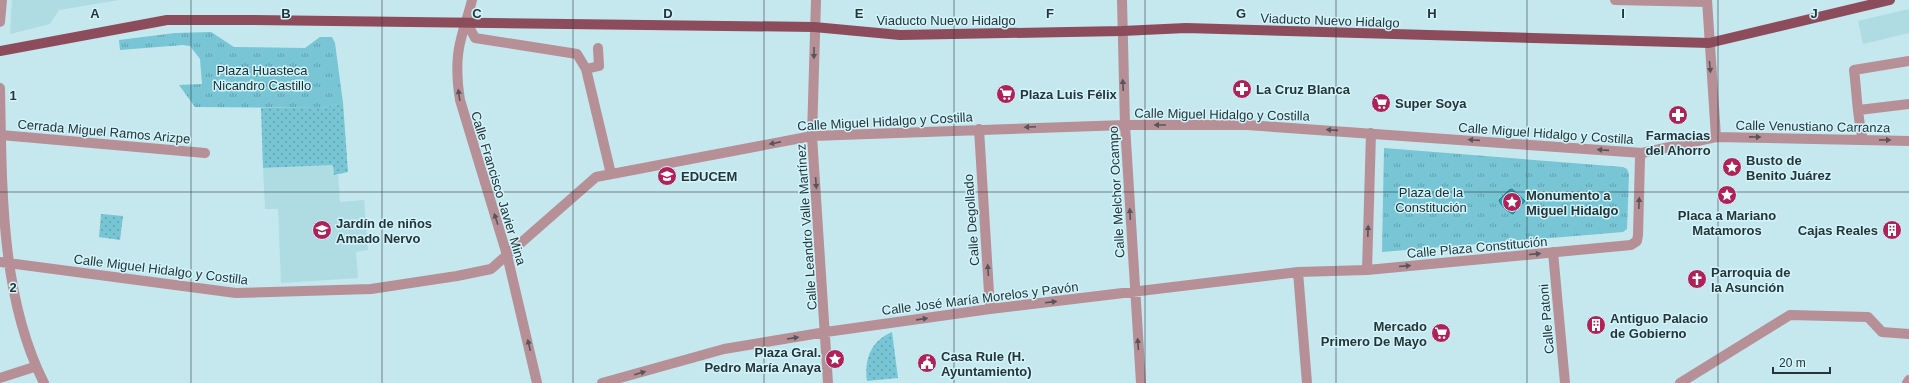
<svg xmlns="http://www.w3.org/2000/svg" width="1909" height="383" viewBox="0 0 1909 383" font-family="Arial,sans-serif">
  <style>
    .built { fill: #afdbe3 }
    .grass { fill: url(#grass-dots) }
    .park { fill: url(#park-tufts) }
    .water { fill: #249fb3; stroke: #257f8e }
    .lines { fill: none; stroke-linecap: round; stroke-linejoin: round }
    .minor { stroke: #b68f97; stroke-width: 10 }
    .major { stroke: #8c4c5c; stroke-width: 10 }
    .oneway { fill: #585459 }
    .grid { fill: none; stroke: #263437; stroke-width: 1; stroke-opacity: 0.55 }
    .labels { text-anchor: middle; stroke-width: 3; stroke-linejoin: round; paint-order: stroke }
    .street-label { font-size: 13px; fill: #263437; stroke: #d2f4fb }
    .park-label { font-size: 13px; fill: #192d31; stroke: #d2f4fb }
    .poi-label { font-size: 13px; font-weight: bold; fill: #263437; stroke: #d2f4fb; text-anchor: start }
    .grid-label { font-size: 13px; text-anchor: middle; font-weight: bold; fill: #263437; stroke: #d2f4fb; stroke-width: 3; stroke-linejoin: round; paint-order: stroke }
  </style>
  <defs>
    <pattern id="grass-dots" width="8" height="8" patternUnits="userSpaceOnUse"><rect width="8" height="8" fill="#77c5d5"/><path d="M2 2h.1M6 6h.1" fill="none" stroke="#61a1ae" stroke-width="1.8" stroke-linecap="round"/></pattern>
    <pattern id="park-tufts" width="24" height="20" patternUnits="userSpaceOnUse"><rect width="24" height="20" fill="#77c5d5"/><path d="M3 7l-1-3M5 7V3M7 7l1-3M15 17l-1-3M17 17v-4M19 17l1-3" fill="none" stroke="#61a1ae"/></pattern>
  </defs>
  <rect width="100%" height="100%" fill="#c5e7ee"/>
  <path class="built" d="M12,0H119L59,10L50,24L10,34Z
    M1909,9V33L1863,44L1858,21Z
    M333,165L334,174L338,175L340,202L364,200L368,250L356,252L358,278L281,283L278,209H265L263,168Z"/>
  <path class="grass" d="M343,103L348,172L334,175L333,165L263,168L261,108H321Z
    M101,214L123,216L120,240L99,237Z
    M892,332L898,378L867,381C864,359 871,341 892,332Z"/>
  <path class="park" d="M211,32L234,47L305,48L320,37H332L335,43L343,103L321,108L195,107L179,85L202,84L200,59L190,46L183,45L120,50L119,40L175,33Z
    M1384,148L1623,167L1627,169L1629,174L1627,229L1623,232L1382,252Z"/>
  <path class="water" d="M1512,189L1525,201L1513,214C1509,213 1500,205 1499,200L1509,190Z"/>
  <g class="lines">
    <path class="minor" d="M472,0C469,13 464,26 461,39C456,57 457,81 460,100L507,255L537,383
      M816,0L812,136L828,383
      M1122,0L1125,125L1141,383
      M1615,0L1707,2
      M1707,0L1716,137
      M0,22L2,0
      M467,23L475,38L577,54L586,69L611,174
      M586,69L599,66L598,48
      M0,88C2,186 0,296 44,383
      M1859,110L1909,104
      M979,129L990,309
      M1,135L205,153
      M1863,140C1857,117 1857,93 1854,70L1909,61
      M1553,252L1565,383
      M0,262L236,293L371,289L457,276L491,269L596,177L812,136L1125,125H1247L1642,153L1716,137L1909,141
      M1367,270L1371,133
      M1298,272L1307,383
      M0,378L34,367
      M602,383L724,349L826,332L990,309L1298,272L1367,270L1631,245L1637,241L1638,235L1640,158L1642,153
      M1680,383L1790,315L1868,317L1882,332L1909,334
      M1907,383L1909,380"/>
    <path class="major" d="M0,51L167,20H249L814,27L900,35L1122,31L1186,28L1709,43L1890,0"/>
  </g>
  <defs><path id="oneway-solid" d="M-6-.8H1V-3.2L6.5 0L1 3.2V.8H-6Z"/></defs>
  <g class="oneway">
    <use href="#oneway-solid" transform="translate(814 53) rotate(91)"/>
    <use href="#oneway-solid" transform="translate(1710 67) rotate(85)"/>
    <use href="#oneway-solid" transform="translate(1123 85) rotate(-92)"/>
    <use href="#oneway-solid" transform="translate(459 95) rotate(-98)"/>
    <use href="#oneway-solid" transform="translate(1160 125) rotate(-180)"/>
    <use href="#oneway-solid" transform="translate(1030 127) rotate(178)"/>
    <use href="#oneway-solid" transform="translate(1332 130) rotate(-176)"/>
    <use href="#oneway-solid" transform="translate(1755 137) rotate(1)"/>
    <use href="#oneway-solid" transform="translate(1474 140) rotate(-176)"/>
    <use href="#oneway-solid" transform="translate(1885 140) rotate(1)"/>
    <use href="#oneway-solid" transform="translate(775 143) rotate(169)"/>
    <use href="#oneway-solid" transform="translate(1603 150) rotate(-176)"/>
    <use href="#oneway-solid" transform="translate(816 183) rotate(86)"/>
    <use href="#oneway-solid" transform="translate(1639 203) rotate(-88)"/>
    <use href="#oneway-solid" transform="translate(1130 214) rotate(-93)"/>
    <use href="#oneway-solid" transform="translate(496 219) rotate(-108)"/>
    <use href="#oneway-solid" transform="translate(1368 231) rotate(-88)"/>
    <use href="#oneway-solid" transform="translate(1535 254) rotate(-5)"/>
    <use href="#oneway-solid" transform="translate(1405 266) rotate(-5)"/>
    <use href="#oneway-solid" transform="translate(988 270) rotate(-94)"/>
    <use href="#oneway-solid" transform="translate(1051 302) rotate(-7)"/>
    <use href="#oneway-solid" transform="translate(922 319) rotate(-8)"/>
    <use href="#oneway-solid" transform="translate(793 338) rotate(-9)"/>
    <use href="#oneway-solid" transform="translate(1138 344) rotate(-94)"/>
    <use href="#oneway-solid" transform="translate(529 345) rotate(-103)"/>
    <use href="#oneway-solid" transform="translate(640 373) rotate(-16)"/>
  </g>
  <path class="grid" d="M191,0V383M382,0V383M573,0V383M764,0V383M954,0V383M1145,0V383M1336,0V383M1527,0V383M1718,0V383M0,192H1909"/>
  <defs>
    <symbol id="pharmacy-disc" viewBox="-11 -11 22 22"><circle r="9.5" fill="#b02157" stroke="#d2f4fb"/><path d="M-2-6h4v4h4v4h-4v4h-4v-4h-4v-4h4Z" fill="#fff"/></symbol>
    <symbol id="supermarket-disc" viewBox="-11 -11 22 22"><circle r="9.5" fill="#b02157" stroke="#d2f4fb"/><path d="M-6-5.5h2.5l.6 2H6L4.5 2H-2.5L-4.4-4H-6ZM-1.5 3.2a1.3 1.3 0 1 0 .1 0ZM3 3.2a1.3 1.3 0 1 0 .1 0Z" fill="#fff"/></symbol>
    <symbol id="sight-disc" viewBox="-11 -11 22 22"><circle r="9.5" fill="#b02157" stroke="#d2f4fb"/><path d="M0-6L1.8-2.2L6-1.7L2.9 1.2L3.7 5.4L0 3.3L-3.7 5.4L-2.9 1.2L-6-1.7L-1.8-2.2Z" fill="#fff"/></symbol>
    <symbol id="university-disc" viewBox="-11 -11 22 22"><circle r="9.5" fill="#b02157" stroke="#d2f4fb"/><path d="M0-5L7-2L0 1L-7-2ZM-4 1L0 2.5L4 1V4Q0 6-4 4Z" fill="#fff"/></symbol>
    <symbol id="school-disc" viewBox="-11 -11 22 22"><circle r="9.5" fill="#b02157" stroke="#d2f4fb"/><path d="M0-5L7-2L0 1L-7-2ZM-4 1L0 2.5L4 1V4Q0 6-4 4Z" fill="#fff"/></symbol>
    <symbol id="building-disc" viewBox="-11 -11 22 22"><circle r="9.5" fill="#b02157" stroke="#d2f4fb"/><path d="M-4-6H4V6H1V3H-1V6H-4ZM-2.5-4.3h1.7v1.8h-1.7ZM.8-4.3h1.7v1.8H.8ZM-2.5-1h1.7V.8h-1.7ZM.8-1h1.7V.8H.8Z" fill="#fff"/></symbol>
    <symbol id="church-disc" viewBox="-11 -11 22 22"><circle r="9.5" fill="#b02157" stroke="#d2f4fb"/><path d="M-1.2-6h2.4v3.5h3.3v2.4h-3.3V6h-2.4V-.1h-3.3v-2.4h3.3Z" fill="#fff"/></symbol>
    <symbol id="civic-disc" viewBox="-11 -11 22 22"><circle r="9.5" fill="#b02157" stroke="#d2f4fb"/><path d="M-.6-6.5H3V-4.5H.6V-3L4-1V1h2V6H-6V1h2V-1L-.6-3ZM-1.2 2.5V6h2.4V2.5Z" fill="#fff"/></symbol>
  </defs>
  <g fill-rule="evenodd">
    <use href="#pharmacy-disc" x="1231" y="78" width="22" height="22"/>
    <use href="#supermarket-disc" x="995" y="83" width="22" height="22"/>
    <use href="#supermarket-disc" x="1370" y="92" width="22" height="22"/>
    <use href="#pharmacy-disc" x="1667" y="104" width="22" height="22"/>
    <use href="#sight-disc" x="1721" y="156" width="22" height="22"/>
    <use href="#university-disc" x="656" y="165" width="22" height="22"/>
    <use href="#sight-disc" x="1716" y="184" width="22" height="22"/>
    <use href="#sight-disc" x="1501" y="191" width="22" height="22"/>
    <use href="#school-disc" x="311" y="219" width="22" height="22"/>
    <use href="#building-disc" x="1881" y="219" width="22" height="22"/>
    <use href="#church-disc" x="1686" y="268" width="22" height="22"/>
    <use href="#building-disc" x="1585" y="314" width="22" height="22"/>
    <use href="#supermarket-disc" x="1430" y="322" width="22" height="22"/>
    <use href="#sight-disc" x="824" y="348" width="22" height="22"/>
    <use href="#civic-disc" x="916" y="352" width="22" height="22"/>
  </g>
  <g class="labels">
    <g class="street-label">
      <text x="946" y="25">Viaducto Nuevo Hidalgo</text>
      <text transform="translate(1330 20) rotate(2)" y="5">Viaducto Nuevo Hidalgo</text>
      <text transform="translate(1222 114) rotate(1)" y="5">Calle Miguel Hidalgo y Costilla</text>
      <text transform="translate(885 121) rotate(-3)" y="5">Calle Miguel Hidalgo y Costilla</text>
      <text transform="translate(1813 126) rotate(1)" y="5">Calle Venustiano Carranza</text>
      <text transform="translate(104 131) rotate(5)" y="5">Cerrada Miguel Ramos Arizpe</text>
      <text transform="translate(1546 133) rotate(4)" y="5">Calle Miguel Hidalgo y Costilla</text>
      <text transform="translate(499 188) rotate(73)" y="5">Calle Francisco Javier Mina</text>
      <text transform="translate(1116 192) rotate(-93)" y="5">Calle Melchor Ocampo</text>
      <text transform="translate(971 220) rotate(-94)" y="5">Calle Degollado</text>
      <text transform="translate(806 227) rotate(-94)" y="5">Calle Leandro Valle Martínez</text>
      <text transform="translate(1477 247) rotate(-5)" y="5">Calle Plaza Constitución</text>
      <text transform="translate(161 269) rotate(7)" y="5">Calle Miguel Hidalgo y Costilla</text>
      <text transform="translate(980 298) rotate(-7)" y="5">Calle José María Morelos y Pavón</text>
      <text transform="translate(1546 319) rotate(-95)" y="5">Calle Patoni</text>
    </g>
    <g class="park-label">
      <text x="262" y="75">Plaza Huasteca<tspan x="262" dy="15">Nicandro Castillo</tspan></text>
      <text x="1431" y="197">Plaza de la<tspan x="1431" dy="15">Constitución</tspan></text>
    </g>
    <g class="poi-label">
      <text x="1256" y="94">La Cruz Blanca</text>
      <text x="1020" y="99">Plaza Luis Félix</text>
      <text x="1395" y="108">Super Soya</text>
      <text x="1678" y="140" text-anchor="middle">Farmacias<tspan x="1678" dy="15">del Ahorro</tspan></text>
      <text x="1746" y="165">Busto de<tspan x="1746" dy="15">Benito Juárez</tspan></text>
      <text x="681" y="181">EDUCEM</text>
      <text x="1526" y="200">Monumento a<tspan x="1526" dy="15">Miguel Hidalgo</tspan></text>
      <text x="1727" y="220" text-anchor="middle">Placa a Mariano<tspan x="1727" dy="15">Matamoros</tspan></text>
      <text x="336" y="228">Jardín de niños<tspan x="336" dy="15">Amado Nervo</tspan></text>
      <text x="1878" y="235" text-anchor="end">Cajas Reales</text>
      <text x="1711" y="277">Parroquia de<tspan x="1711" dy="15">la Asunción</tspan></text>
      <text x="1610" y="323">Antiguo Palacio<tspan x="1610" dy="15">de Gobierno</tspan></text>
      <text x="1427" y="331" text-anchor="end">Mercado<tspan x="1427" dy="15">Primero De Mayo</tspan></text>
      <text x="821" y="357" text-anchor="end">Plaza Gral.<tspan x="821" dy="15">Pedro María Anaya</tspan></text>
      <text x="941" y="361">Casa Rule (H.<tspan x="941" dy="15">Ayuntamiento)</tspan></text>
    </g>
  </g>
  <g class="grid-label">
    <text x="95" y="18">A</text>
    <text x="286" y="18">B</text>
    <text x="477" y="18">C</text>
    <text x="668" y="18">D</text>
    <text x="859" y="18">E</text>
    <text x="1050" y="18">F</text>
    <text x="1241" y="18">G</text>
    <text x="1432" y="18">H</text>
    <text x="1623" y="18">I</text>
    <text x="1814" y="18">J</text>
    <text x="13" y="100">1</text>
    <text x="13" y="292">2</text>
  </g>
  <path d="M1773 367v6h57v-6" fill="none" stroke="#263437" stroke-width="2"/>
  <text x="1779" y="367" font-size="12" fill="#263437" stroke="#d2f4fb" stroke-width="3" paint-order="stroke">20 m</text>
</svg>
